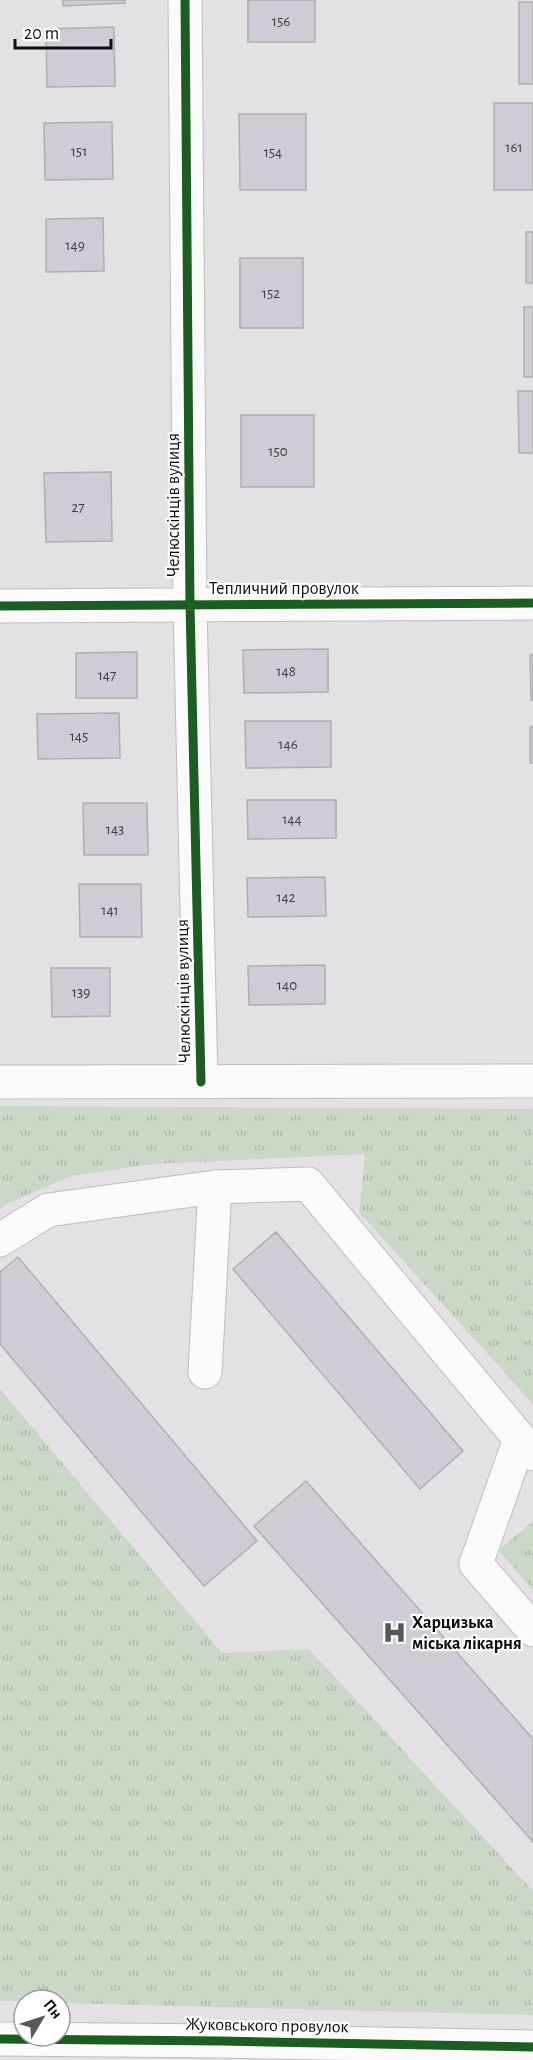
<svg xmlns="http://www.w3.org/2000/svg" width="533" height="2060" viewBox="0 0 533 2060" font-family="'Alegreya Sans',sans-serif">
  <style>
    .grass { fill: url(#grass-tufts) }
    .building { fill: #d0cbd4; stroke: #afaeb0; stroke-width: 1.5 }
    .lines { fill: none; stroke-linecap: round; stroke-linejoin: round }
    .minor-casing { stroke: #bebdbe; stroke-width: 35 }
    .minor { stroke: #fbfafb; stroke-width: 33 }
    .cycleway-casing { stroke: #fff; stroke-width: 13 }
    .cycleway { stroke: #1b5e20; stroke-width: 9 }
    .labels { text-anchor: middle; stroke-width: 4.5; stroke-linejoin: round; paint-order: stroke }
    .number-label { font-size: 15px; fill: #3e3c40 }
    .street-label { font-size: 18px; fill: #0d0c0e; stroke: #fff }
    .poi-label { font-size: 18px; font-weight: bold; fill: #0d0c0e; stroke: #fff; text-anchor: start }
  </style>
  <defs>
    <pattern id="grass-tufts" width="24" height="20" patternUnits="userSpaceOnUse" patternTransform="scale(1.5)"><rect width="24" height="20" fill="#cbd7c7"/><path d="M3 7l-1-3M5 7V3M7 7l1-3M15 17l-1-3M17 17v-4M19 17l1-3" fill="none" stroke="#adb7aa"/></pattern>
  </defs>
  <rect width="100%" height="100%" fill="#e3e1e4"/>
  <path class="grass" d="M0,1106L533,1109V1404L359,1212L365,1154L153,1164L71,1176L8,1203L0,1209Z
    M0,1389L222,1653L309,1649L533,1891V2015L60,2003V2000L0,2001Z
    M533,1521V1590L499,1550Z"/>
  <path class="building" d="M63,0H125V3L63,6Z
    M248,0H315V42H248Z
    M519,2H533V84H519Z
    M114,27L115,86L47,87L46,29Z
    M494,103H533V190H494Z
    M239,114H306V190H240Z
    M112,122L113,179L45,180L44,123Z
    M103,218L104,271L46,272V219Z
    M526,232H533V283H526Z
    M240,258H303V328H240Z
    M524,307H533V377H524Z
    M518,391H533V453H519Z
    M241,415H314V487H241Z
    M111,472L112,541L46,542L44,473Z
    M328,649V692L244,693L243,650Z
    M137,652V698H76V653Z
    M530,655H533V700H531Z
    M119,713L120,758L38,759L37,714Z
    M245,721H331V767L246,768Z
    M530,727H533V763H530Z
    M247,800H336V838L248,839Z
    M83,803H147L148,855H84Z
    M325,877L326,916L248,917L247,878Z
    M79,884H141L142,937H80Z
    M325,965V1004L249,1005L248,966Z
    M51,968H110V1016L52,1017Z
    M276,1232L463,1451L420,1489L233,1269Z
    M18,1257L257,1541L204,1586L0,1344V1272Z
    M306,1481L533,1739V1842L254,1526Z"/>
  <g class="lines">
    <defs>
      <path id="minor" d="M185,0L190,605L201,1082
        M0,606L533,603
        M0,1082L533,1081
        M0,1240L48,1210L215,1187
        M205,1372L215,1187L308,1184L520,1439
        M533,1454L520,1439L476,1564L533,1630
        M0,2039L221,2041L533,2047"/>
    </defs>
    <use href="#minor" class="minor-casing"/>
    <use href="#minor" class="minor"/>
    <defs>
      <path id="cycleway" d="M185,0L190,605L201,1082
        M0,606L533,603
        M0,2039L221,2041L533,2047"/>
    </defs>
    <use href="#cycleway" class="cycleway-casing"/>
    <use href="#cycleway" class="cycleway"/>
  </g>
  <defs>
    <symbol id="hospital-bare" viewBox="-9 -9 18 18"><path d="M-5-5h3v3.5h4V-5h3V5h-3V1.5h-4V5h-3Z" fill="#585759" stroke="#fff" stroke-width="2.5" paint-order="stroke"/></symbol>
  </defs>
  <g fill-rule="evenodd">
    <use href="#hospital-bare" x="378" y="1616" width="33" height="33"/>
  </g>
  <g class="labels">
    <g class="number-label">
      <text x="281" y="26">156</text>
      <text x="514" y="152">161</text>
      <text x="79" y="156">151</text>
      <text x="273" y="157">154</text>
      <text x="75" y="250">149</text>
      <text x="271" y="298">152</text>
      <text x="278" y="456">150</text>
      <text x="78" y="512">27</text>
      <text x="286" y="676">148</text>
      <text x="107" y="680">147</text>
      <text x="79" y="741">145</text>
      <text x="288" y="749">146</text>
      <text x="292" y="824">144</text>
      <text x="115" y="834">143</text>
      <text x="286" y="902">142</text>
      <text x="110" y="915">141</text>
      <text x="287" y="990">140</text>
      <text x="81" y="997">139</text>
    </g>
    <g class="street-label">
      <text transform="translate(173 505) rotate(-90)" y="6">Челюскінців вулиця</text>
      <text x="284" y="594">Тепличний провулок</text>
      <text transform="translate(183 991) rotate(-91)" y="6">Челюскінців вулиця</text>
      <text transform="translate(267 2025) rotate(1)" y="6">Жуковського провулок</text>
    </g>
    <g class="poi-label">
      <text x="412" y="1628">Харцизька<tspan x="412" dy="21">міська лікарня</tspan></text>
    </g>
  </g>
  <g transform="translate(42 2018) rotate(51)"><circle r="28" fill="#ffffff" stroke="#9e9e9f" stroke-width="1.5"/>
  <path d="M0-4.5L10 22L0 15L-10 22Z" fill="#585759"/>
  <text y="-9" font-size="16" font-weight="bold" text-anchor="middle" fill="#0d0c0e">Пн</text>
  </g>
  <path d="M15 39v9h96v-9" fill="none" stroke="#0d0c0e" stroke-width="3"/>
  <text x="24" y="39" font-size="18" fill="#0d0c0e" stroke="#ffffff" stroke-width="4.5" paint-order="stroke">20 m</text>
</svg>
